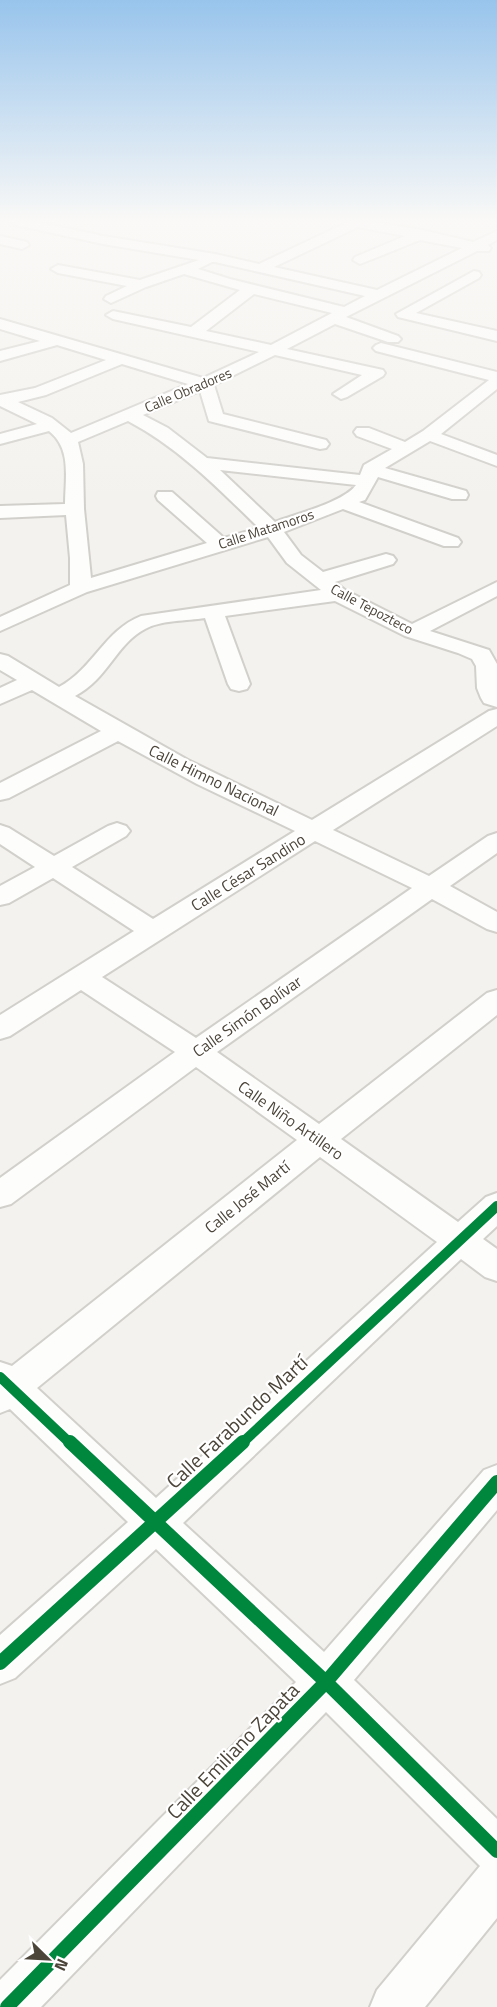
<svg xmlns="http://www.w3.org/2000/svg" width="497" height="2007" viewBox="0 0 497 2007" font-family="'Titillium Web',sans-serif">
  <style>
    .lines { fill: none; stroke-linecap: round; stroke-linejoin: round }
    .minor-casing { stroke: #d2d0cb; stroke-width: 4 }
    .minor { fill: #fdfdfc; fill-rule: evenodd }
    .cycleway-far1-casing { stroke: #fff; stroke-width: 14 }
    .cycleway-casing { stroke: #fff; stroke-width: 17 }
    .cycleway-far1 { stroke: #00873e; stroke-width: 10 }
    .cycleway { stroke: #00873e; stroke-width: 14 }
    .labels { text-anchor: middle; stroke-width: 4.5; stroke-linejoin: round; paint-order: stroke }
    .far-street-label { font-size: 14px; fill: #4b4439; stroke: #fff }
    .street-label { font-size: 16px; fill: #4b4439; stroke: #fff }
    .near-street-label { font-size: 20px; fill: #4b4439; stroke: #fff }
  </style>
  <rect width="100%" height="100%" fill="#f4f2ee"/>
  <g class="lines">
    <defs>
      <path id="minor" d="M9,221H33L103,236L215,254L259,264L350,221H365L422,230L473,242L497,231V240L488,245L491,248L489,251H477L346,317L398,336L401,339L398,342H388L335,324L287,349L383,370L385,373L383,376L347,397L341,399L333,394L362,375L275,355L214,385L223,414L326,440L329,444L326,448L320,449L209,421L200,391L143,415L168,428L207,458L360,475L364,465L392,449L357,436L354,432L357,428H369L405,442L423,431L489,380L376,351L373,348L376,345L381,343L497,372V389L441,434L497,455V466L430,441L385,468L466,491L468,495L466,499H452L378,477L365,500L359,502L458,538L461,542L458,546H444L343,509L284,532L301,555L323,572L386,554L393,556L396,560L393,564L335,582L345,590L412,624L497,582V596L430,631L489,650L497,664V707L484,703L481,698L477,688L476,666L472,659L458,653L405,636L335,601L225,616L250,684L247,689L239,691L231,689L228,684L205,618C187,621 161,620 145,629C116,644 108,679 75,696L188,760L312,820L489,711L497,709V726L333,830L429,876L488,836L497,833V853L450,886L497,912V932L487,929L432,899L217,1052L319,1124L487,993L497,990V1015L341,1139L458,1222L486,1197L497,1193V1226L483,1239L497,1249V1281L485,1277L461,1259L183,1523L324,1652L484,1470L497,1465V1510L354,1680L497,1819V1918L425,2007H370L377,1990L480,1866L326,1712L41,2007H0V1980L296,1682L156,1549L15,1678L0,1684V1635L128,1522L10,1409L0,1413V1362L12,1366L297,1140L196,1067L11,1204L0,1207V1178L175,1052L81,990L10,1036L0,1039V1015L134,931L53,878L9,903L0,905V886L35,867L0,844V825L9,828L54,856L108,826L117,823L126,826L130,831L126,836L72,867L153,919L295,831L197,784L118,741L9,798L0,800V783L101,731L32,690L0,704V688L17,680L0,670V654L8,656L59,687C93,669 105,630 141,616L321,590L287,563L268,537L87,592L0,631V617L70,585V558L66,515L0,518V506L65,504C65,478 72,449 49,431L0,444V434L37,424L0,406V395L35,388L106,360L57,345L0,361V351L40,341L0,329V319L203,378L259,352L113,319L106,315L113,311L191,327L240,290L184,274L146,287L111,303L104,299L106,296L127,286L58,273L51,269L58,265L140,280L199,260L103,244L16,225ZM358,227L405,236L355,257L353,260L360,264L420,240L462,248L377,290L274,267ZM212,262H215L365,296L344,307L230,279L198,269ZM254,294L332,313L271,345L206,331ZM122,364L188,384L71,433L52,418L18,402L46,395ZM128,421C179,448 218,488 259,528L224,538L172,492H158L156,496L158,500L207,543L91,578L84,509L83,464L78,442ZM220,470L356,485C344,502 296,514 275,522ZM315,841L412,888L196,1038L102,977ZM320,1157L437,1242L156,1498L37,1388Z
        M0,236L27,242L29,245L22,249L0,244Z
        M474,271L479,272L481,275L479,278L416,313L497,331V341L398,317L396,314Z"/>
    </defs>
    <use href="#minor" class="minor-casing"/>
    <use href="#minor" class="minor"/>
    <defs>
      <path id="cycleway-far1" d="M0,1377L71,1444
        M241,1444L497,1206"/>
      <path id="cycleway" d="M70,1442L326,1682L497,1851
        M0,1663L243,1442
        M7,2007L326,1682L497,1482"/>
    </defs>
    <use href="#cycleway-far1" class="cycleway-far1-casing"/>
    <use href="#cycleway" class="cycleway-casing"/>
    <use href="#cycleway-far1" class="cycleway-far1"/>
    <use href="#cycleway" class="cycleway"/>
  </g>
  <linearGradient id="sky" x2="0" y2="1"><stop stop-color="#98c4ec"/><stop offset="0.44" stop-color="#faf9f7"/><stop offset="1" stop-color="#faf9f7" stop-opacity="0"/></linearGradient>
  <rect width="497" height="502" fill="url(#sky)"/>
  <g class="labels">
    <g class="far-street-label">
      <text transform="translate(188 390) rotate(-23)" y="5">Calle Obradores</text>
      <text transform="translate(266 529) rotate(-18)" y="5">Calle Matamoros</text>
      <text transform="translate(372 609) rotate(28)" y="5">Calle Tepozteco</text>
    </g>
    <g class="street-label">
      <text transform="translate(214 780) rotate(26)" y="6">Calle Himno Nacional</text>
      <text transform="translate(248 872) rotate(-32)" y="6">Calle César Sandino</text>
      <text transform="translate(247 1016) rotate(-35)" y="6">Calle Simón Bolívar</text>
      <text transform="translate(291 1120) rotate(35)" y="6">Calle Niño Artillero</text>
      <text transform="translate(247 1197) rotate(-39)" y="6">Calle José Martí</text>
    </g>
    <g class="near-street-label">
      <text transform="translate(237 1422) rotate(-43)" y="7">Calle Farabundo Martí</text>
      <text transform="translate(233 1751) rotate(-46)" y="7">Calle Emiliano Zapata</text>
    </g>
  </g>
  <g transform="translate(48 1959) rotate(114)" stroke="#ffffff" stroke-width="4.5" paint-order="stroke">
  <path d="M0-4.5L10 22L0 15L-10 22Z" fill="#4b4439"/>
  <text y="-9" font-size="16" font-weight="bold" text-anchor="middle" fill="#4b4439">N</text>
  </g>
</svg>
